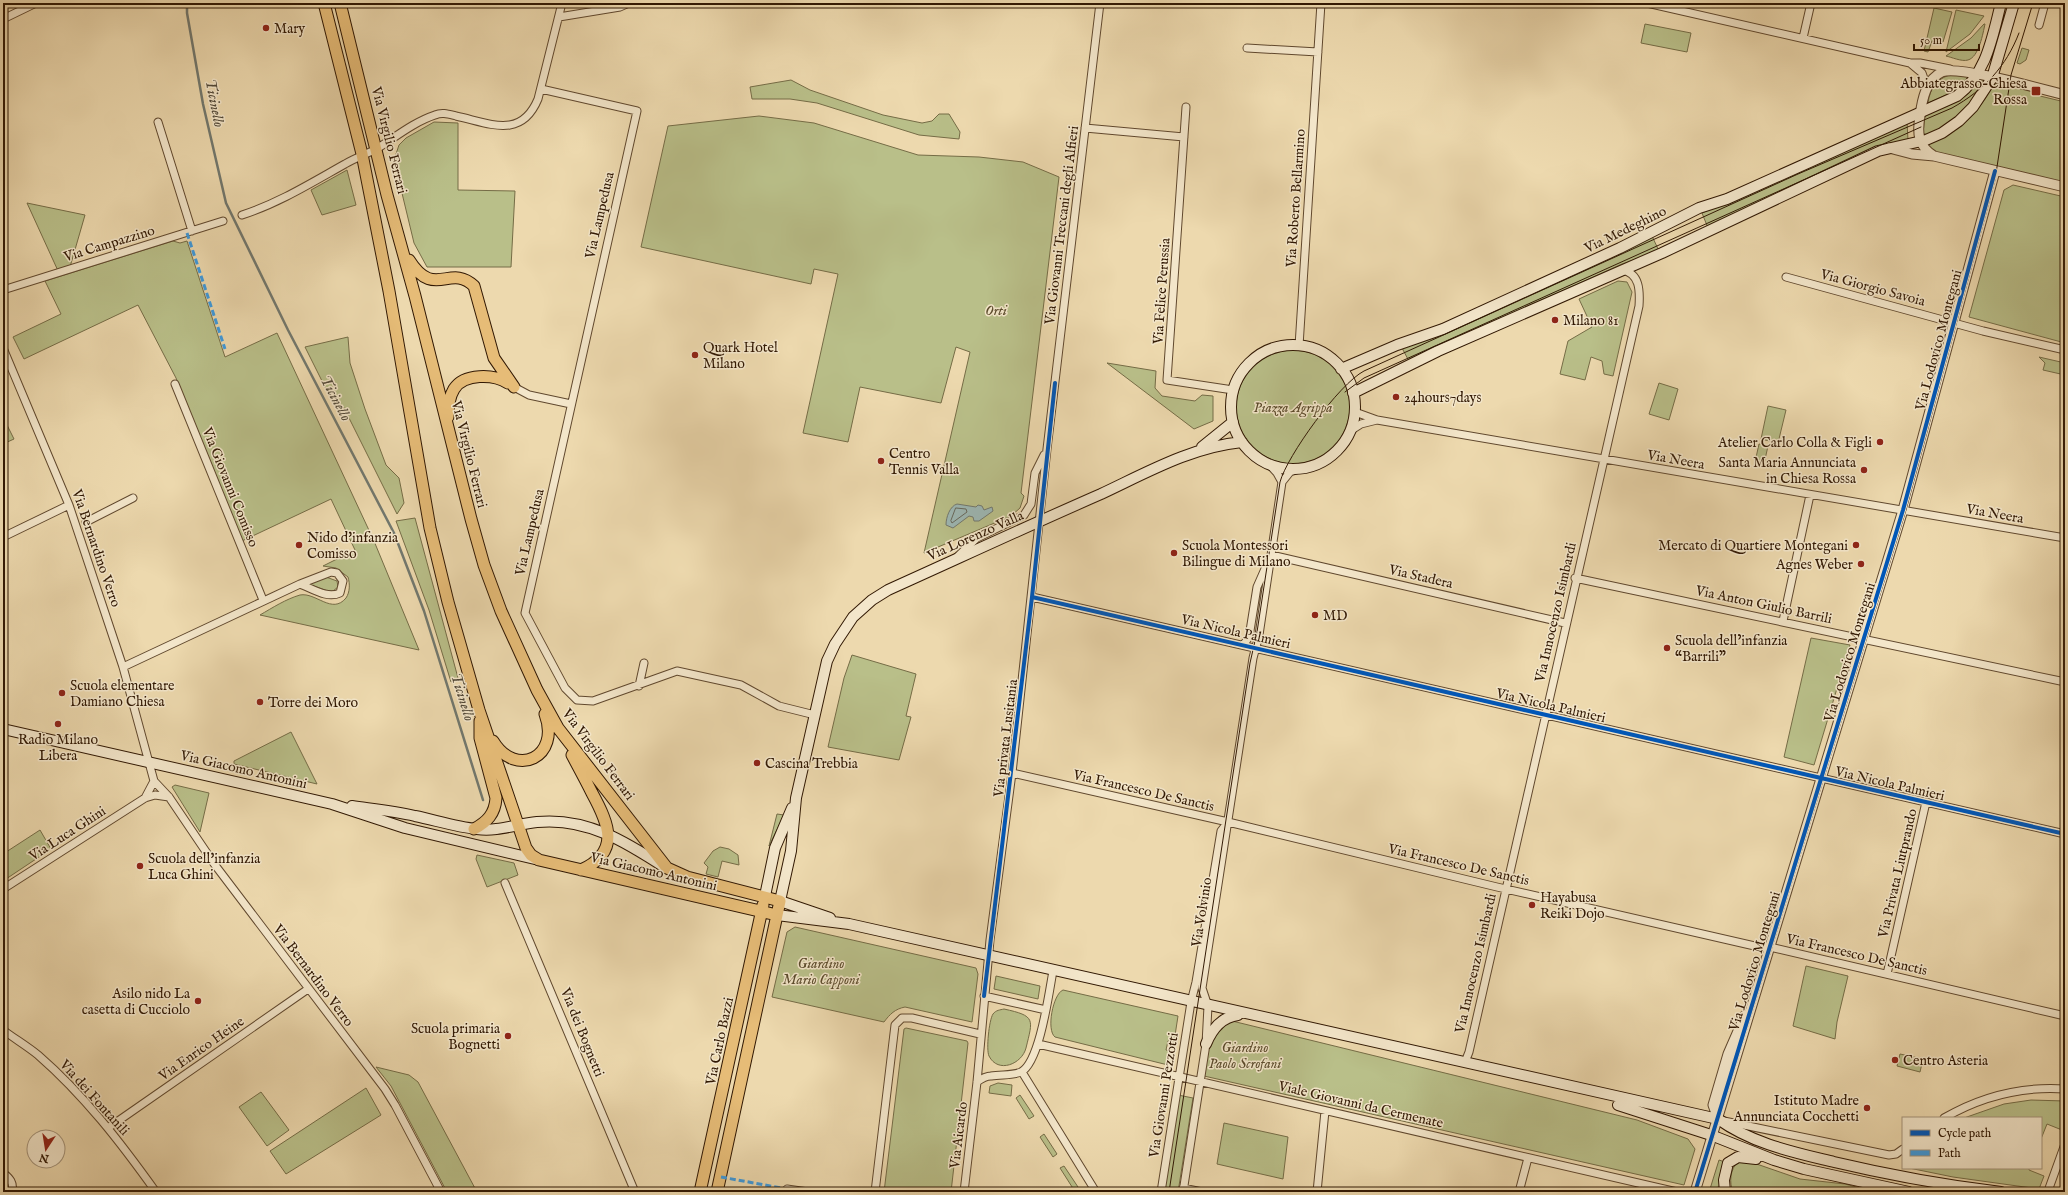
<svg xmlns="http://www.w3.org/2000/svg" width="2068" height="1195" viewBox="0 0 2068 1195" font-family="'IM FELL English',serif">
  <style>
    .green { fill: #b9bf89; stroke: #756c46 }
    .water { fill: #9db8b5; stroke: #72786e }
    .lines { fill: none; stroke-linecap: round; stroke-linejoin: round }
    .shore { stroke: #67685c; stroke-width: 1 }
    .stream { stroke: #72786e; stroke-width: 2.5 }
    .minor-casing { stroke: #60482e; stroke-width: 9 }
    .tertiary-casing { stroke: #60482e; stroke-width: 11 }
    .secondary-casing { stroke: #311803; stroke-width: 12 }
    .primary-casing { stroke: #311803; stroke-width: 13 }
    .minor { stroke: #f3e6ca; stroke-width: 7 }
    .tertiary { stroke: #f3e6ca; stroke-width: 9 }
    .secondary { stroke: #f3e6ca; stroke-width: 10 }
    .primary { stroke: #e6bc77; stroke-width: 11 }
    .tram { stroke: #311803; stroke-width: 1 }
    .quiet { stroke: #3e9add; stroke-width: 3; stroke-dasharray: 6 3; stroke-linecap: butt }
    .cycleway-casing { stroke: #f3e6ca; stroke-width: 6 }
    .cycleway { stroke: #0057b8; stroke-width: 4 }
    .poi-dot { fill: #8f2418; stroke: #f3e6ca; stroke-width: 1.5 }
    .labels { text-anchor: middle; stroke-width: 3; stroke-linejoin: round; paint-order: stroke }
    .poi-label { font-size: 14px; fill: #311803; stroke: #f3e6ca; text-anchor: start }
    .street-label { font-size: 14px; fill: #311803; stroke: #f3e6ca }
    .park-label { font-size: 14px; font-style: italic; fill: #5a4a2b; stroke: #f3e6ca }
    .water-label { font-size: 15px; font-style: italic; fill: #514838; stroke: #f3e6ca }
  </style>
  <rect width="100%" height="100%" fill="#edd9ae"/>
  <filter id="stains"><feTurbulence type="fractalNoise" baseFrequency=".005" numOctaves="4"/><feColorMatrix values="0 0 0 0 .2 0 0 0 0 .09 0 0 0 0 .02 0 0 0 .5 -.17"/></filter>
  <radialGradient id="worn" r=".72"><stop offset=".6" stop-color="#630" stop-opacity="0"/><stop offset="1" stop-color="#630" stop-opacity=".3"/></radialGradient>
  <path class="green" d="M1934,8L1952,12L1943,42L1932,41L1928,52L1924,51Z
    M1956,10L1984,16L1970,34L1946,52Z
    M1645,24L1691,33L1687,52L1641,43Z
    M1984,24H1985C1983,33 1979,57 1968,60C1962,62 1951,57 1946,56L1971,38Z
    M2022,48L2029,50L2026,60L2020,64L2017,63Z
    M1954,74L1969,77L1960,89L1928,103C1930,87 1938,77 1954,74Z
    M791,80L810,90L883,115L922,123L932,121L939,114H949L960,132L959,139L919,135L817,103L790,99H752L750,87Z
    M1984,80C1983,85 1979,89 1977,94C1965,113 1948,126 1927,135L1923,133L1925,115C1939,109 1956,104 1968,94C1973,90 1977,80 1984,80Z
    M1996,83L2041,93L2040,96L2065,102V184L1935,152L1927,145C1948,136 1965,125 1980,106C1986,99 1990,90 1996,83Z
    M759,116L814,123L918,155L979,157L1023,162L1059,177L1021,493L1024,496L1020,508L1011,516L924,553L970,352L956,347L941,403L860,387L848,442L803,433L838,274L814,269L811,284L641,247L668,126Z
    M434,122L458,123V190L515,191L511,267H427L414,243L394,160L399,145L406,138Z
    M1907,122L1908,140L1708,228L1702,213Z
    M347,170L356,205L322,215L311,190Z
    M2013,185L2065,197V343L1969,317L2004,190Z
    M27,203L85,215L70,267L59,273Z
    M1652,236L1659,251L1622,264L1432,350L1410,363L1402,348Z
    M173,241L180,243L187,241L225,357L277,333L374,541L419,650L260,615C272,608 286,599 300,595C316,592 332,615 346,598C350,592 350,584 348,577L336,568L323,566L355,550L331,499L242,541L176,378L138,305L24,359L13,337L61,314L45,281Z
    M1618,281L1627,282L1632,292L1613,376L1604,374L1602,361L1591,357L1585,380L1560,374L1568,341L1592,327L1579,299Z
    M348,337L350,363L365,409L386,465L399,478L404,503L397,514L343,406L332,401L305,347Z
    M1236 407a57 57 0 1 1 114 0a57 57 0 1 1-114 0Z
    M2039,357L2065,363V375L2043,370L2045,363Z
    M1107,363L1156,371L1155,388L1162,396L1195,401L1202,395L1213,396V421L1194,429Z
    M1659,383L1678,389L1669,420L1649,414Z
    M1768,406L1786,410L1778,443L1761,439Z
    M3,417L14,439L3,444Z
    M1759,444L1768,446L1764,464L1755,462Z
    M415,518L458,678L451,682L429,610L396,521Z
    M326,577L337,581L338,587L333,591H328L308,584Z
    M1811,638L1850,645L1814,765L1784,757Z
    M852,655L916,674L906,716L911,717L899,760L828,747L844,678Z
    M291,732L317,784L234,764V761Z
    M175,785L209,793L200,832L172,787Z
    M777,814L784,815L769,846Z
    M40,830L51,849L3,881V854Z
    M720,847L729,849L738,855L739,865L722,861L718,877L706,874L708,867L704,863L713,851Z
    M477,855L514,863L518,875L487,887L476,859Z
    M795,927L976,968L978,974L972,1022L905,1007C895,1009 890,1014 884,1022L772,997L787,932Z
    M1806,966L1848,976L1837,1022L1835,1039L1793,1026Z
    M996,976L1040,986L1038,999L994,989Z
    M1063,990L1178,1016L1174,1042L1168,1041L1166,1050L1173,1052L1171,1063L1168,1065L1055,1037C1046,1030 1053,994 1063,990Z
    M1004,1009C1036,1016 1033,1019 1026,1048C1022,1064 998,1074 989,1056C986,1050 989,1020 993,1014C996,1010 1000,1010 1004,1009Z
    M1228,1020L1637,1120L1688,1139L1695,1149L1684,1185L1204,1076L1212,1029Z
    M906,1028L967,1041L968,1043L951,1192H884L904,1029Z
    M1900,1054L1923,1059L1920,1072L1897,1066Z
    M376,1067L409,1075L418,1082L477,1192H447L391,1086Z
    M998,1083L1012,1085L1011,1096L989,1093L990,1086Z
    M366,1088L381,1115L286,1174L270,1151Z
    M261,1092L289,1130L267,1146L239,1107Z
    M1020,1095L1034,1116L1029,1119L1016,1098Z
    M1178,1095L1193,1098L1178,1192H1164Z
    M2031,1100L2065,1101V1121L2062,1130L2047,1124L2041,1139V1118H1964L2004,1104Z
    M1224,1123L1288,1137L1283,1179L1217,1164Z
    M1044,1134L1057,1154L1053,1157L1040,1137Z
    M1719,1160L1725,1162L1719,1187L1710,1189Z
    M1738,1161H1748L1800,1179L1845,1184L1875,1192H1733C1729,1182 1730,1170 1738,1161Z
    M1064,1166L1078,1187L1074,1190L1060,1168Z
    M1909,1168H2029V1170L2044,1176L2039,1189L1953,1177Z"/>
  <path class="water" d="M957,504L976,507L978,505L982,506L984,510L992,507L993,511L979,521H974L973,517L969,516L953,528L946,525C946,517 950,506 957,504Z"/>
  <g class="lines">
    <path class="shore" d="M956,508L966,509L967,512L952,523L951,521Z"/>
    <path class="stream" d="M187,3V13L203,104L226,203L288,330L394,533L424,611L483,800"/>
    <defs>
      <path id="minor" d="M1647,3L1910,63H1920L1950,69
        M559,17L620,7L629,3
        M3,19L36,3
        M2039,25L2045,3
        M1803,38L1811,3
        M1247,48L1318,52
        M1910,63L1922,73L1927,87
        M541,89L637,111L525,613L565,688L577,700L593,701L677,671L741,685L779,706L815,715
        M1186,107L1167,380L1233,390
        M158,122L192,231
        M1085,128L1184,137
        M242,215C279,203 311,183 345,164C355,158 367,154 378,148C397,136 414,122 435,115C442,112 448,114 456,116C489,123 521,140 538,99L562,3
        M1786,277L1983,331L2065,350
        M3,290L223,221
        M1299,346L1321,3
        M3,348L69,505L123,667L154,781
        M175,384L263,600
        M514,387L529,395L571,404
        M1355,412L1377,420L2065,538
        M1350,431L1361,424L1377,420
        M1268,463L1277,473L1282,482
        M86,522L133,498
        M3,537L69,505
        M1271,555L1565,623
        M958,556L977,538L1024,515L1031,504L1035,473L1044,455
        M331,572L337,573L343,581L340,593C327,599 313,589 300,584Z
        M1575,578L2065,682
        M1032,597L2065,834
        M1783,621L1810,495
        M1244,644L1249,637L1257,587L1268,562
        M123,667L300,584
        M639,686L644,663
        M1012,773L1228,822L1497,887L1759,947H1770L2065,1016
        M154,781L169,797L215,865L385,1089L395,1105L441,1192
        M145,798L154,781
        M505,883L635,1192
        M3,889L145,798L155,795L169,797
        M1887,974L1926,802
        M984,996L1046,1010
        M3,1030C15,1039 27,1046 38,1055C84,1095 121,1143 156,1192
        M1038,1044L1677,1192
        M1465,1062L1469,1052L1639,306C1640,291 1640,273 1622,270
        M1022,1072L1096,1192
        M977,1082C981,1079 986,1076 991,1076C1001,1074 1012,1076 1021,1072C1040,1062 1049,992 1053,971
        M1944,1118C1982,1096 2021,1086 2065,1089
        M1724,1121L1889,1155L1896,1154L1903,1149
        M108,1128L308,989
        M3,1173C10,1178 14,1183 12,1192
        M1183,1188L1202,1192
        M787,1189L808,1192
        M2048,1191L2065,1144
        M875,1192L895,1025L902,1018H912L980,1034
        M964,1192L977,1082L990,940L1012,773L1047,449L1100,3
        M1161,1192L1191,1002L1196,982L1221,831L1228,822
        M1183,1192L1206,1044L1208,1006L1202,988L1253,658L1259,635L1282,482L1290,472L1299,469
        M1317,1192L1325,1111
        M1519,1192L1528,1158"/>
      <path id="tertiary" d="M1889,148L1912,154L1934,156L2065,187
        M1934,156C1918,146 1917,133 1920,116C1922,100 1926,79 1942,72C1959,65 2044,90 2065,95
        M1718,1119L1713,1105L1728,1054L1745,1015
        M1695,1192L1903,510L1995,171"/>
      <path id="secondary" d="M1231 407a62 62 0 1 1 124 0a62 62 0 1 1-124 0Z
        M1341,369L1397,345L1443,329L1620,248L1699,208L1727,199L1957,96C1987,73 1992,38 2001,3
        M1353,393L1438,351L1662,253L1878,151L1926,140L1942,133L1959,121L1973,107L1992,78L2014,3
        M1202,447L1233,422
        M3,729L332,804L405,828L539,860
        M352,806C373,809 394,811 415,816C435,820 456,827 477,829C497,832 517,824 537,822C587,817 626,842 666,868
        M765,896L775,848L792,808
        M777,915L849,924L1718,1119C1753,1144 1793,1152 1834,1162C1889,1175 1944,1185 2001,1192
        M830,918L780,901L791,851L796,798L827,661L835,644L853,617L872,600L888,590C959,558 1030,525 1101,494C1146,473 1191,447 1242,442
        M1206,1044C1212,1029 1222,1017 1238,1015
        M1618,1105L1711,1135L1774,1160L1804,1169L1909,1192
        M1725,1192L1724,1180L1728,1163L1738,1157L1756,1159"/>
      <path id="primary" d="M324,3L362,154L389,291L430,528L448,602L479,710L526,848L531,855L539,860L777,915
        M340,3L387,195L415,296L471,519L484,565L501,611L537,690L558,728L667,868L687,877L780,901L717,1192
        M409,260C434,300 450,263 474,286L494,358L514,387
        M448,417C448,407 449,397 454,389C464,373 494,374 508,383
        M493,741C516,779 561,757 545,714
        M572,755C579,768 586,781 592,793C609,824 621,852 581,870
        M474,829C487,822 495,814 496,798L480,738V721
        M700,1192L763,905"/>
    </defs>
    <use href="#minor" class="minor-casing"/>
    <use href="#tertiary" class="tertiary-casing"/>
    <use href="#secondary" class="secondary-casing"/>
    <use href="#primary" class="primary-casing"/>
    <use href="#minor" class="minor"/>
    <use href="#tertiary" class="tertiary"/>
    <use href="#secondary" class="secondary"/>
    <use href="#primary" class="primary"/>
    <path class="tram" d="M1345,392L1364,378L1921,127
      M1169,1192L1250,663L1257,632L1280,482C1287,456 1339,384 1364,371L1798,174L1952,108C1984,90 2006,67 2019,33
      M1697,1192L1906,510L1995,180L2011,75L2033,3"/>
    <path class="quiet" d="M187,233L225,349
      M721,1177L787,1189"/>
    <defs>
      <path id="cycleway" d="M1032,597L2065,834
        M984,996L1032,597L1055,383
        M1695,1192L1903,510L1995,171"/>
    </defs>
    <use href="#cycleway" class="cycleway-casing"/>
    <use href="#cycleway" class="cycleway"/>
  </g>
  <g class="poi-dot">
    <circle cx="266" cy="28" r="4"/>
    <rect x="2031" y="86" width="10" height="10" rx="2"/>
    <circle cx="1555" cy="320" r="4"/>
    <circle cx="695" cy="355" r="4"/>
    <circle cx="1396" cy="397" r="4"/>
    <circle cx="1880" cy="442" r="4"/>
    <circle cx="881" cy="461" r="4"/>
    <circle cx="1864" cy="470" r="4"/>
    <circle cx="299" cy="545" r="4"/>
    <circle cx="1856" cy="545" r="4"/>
    <circle cx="1174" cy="553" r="4"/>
    <circle cx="1861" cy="564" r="4"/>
    <circle cx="1315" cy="615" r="4"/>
    <circle cx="1667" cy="648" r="4"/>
    <circle cx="62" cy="693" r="4"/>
    <circle cx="260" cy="702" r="4"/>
    <circle cx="58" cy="724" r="4"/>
    <circle cx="757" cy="763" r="4"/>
    <circle cx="140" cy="866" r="4"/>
    <circle cx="1532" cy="905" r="4"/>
    <circle cx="198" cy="1001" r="4"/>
    <circle cx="508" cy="1036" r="4"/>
    <circle cx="1895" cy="1060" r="4"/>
    <circle cx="1867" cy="1108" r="4"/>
  </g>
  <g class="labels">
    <g class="poi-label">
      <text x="274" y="33">Mary</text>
      <text x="2027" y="88" text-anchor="end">Abbiategrasso-Chiesa<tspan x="2027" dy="16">Rossa</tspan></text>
      <text x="1563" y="325">Milano 81</text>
      <text x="703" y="352">Quark Hotel<tspan x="703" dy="16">Milano</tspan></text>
      <text x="1404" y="402">24hours7days</text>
      <text x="1872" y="447" text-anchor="end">Atelier Carlo Colla &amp; Figli</text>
      <text x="889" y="458">Centro<tspan x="889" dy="16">Tennis Valla</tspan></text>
      <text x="1856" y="467" text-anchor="end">Santa Maria Annunciata<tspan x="1856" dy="16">in Chiesa Rossa</tspan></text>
      <text x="307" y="542">Nido d'infanzia<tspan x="307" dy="16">Comisso</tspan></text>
      <text x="1182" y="550">Scuola Montessori<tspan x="1182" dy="16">Bilingue di Milano</tspan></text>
      <text x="1848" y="550" text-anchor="end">Mercato di Quartiere Montegani</text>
      <text x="1853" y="569" text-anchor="end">Agnes Weber</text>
      <text x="1323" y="620">MD</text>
      <text x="1675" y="645">Scuola dell’infanzia<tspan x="1675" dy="16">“Barrili”</tspan></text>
      <text x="70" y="690">Scuola elementare<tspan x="70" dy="16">Damiano Chiesa</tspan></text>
      <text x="268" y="707">Torre dei Moro</text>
      <text x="58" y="744" text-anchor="middle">Radio Milano<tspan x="58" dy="16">Libera</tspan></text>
      <text x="765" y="768">Cascina Trebbia</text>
      <text x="148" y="863">Scuola dell'infanzia<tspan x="148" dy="16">Luca Ghini</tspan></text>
      <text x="1540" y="902">Hayabusa<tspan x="1540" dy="16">Reiki Dojo</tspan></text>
      <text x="190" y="998" text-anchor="end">Asilo nido La<tspan x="190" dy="16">casetta di Cucciolo</tspan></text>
      <text x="500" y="1033" text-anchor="end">Scuola primaria<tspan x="500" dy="16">Bognetti</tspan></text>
      <text x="1903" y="1065">Centro Asteria</text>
      <text x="1859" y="1105" text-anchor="end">Istituto Madre<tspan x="1859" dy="16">Annunciata Cocchetti</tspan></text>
    </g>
    <g class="street-label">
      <text transform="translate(390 140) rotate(76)" y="5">Via Virgilio Ferrari</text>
      <text transform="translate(1295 198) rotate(-86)" y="5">Via Roberto Bellarmino</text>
      <text transform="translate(599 215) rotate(-77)" y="5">Via Lampedusa</text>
      <text transform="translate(1061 225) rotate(-83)" y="5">Via Giovanni Treccani degli Alfieri</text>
      <text transform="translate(1625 229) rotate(-26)" y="5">Via Medeghino</text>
      <text transform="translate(109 243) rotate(-17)" y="5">Via Campazzino</text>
      <text transform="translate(1873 287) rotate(15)" y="5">Via Giorgio Savoia</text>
      <text transform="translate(1161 291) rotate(-86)" y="5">Via Felice Perussia</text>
      <text transform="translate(1938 340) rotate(-75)" y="5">Via Lodovico Montegani</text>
      <text transform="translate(470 454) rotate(76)" y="5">Via Virgilio Ferrari</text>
      <text transform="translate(1676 459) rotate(10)" y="5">Via Neera</text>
      <text transform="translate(231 487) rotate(68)" y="5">Via Giovanni Comisso</text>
      <text transform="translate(1995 513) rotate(10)" y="5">Via Neera</text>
      <text transform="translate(529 532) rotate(-77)" y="5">Via Lampedusa</text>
      <text transform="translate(975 535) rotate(-24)" y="5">Via Lorenzo Valla</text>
      <text transform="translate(97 548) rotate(71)" y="5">Via Bernardino Verro</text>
      <text transform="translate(1421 576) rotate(13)" y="5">Via Stadera</text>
      <text transform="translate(1764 604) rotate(12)" y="5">Via Anton Giulio Barrili</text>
      <text transform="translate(1555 612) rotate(-77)" y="5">Via Innocenzo Isimbardi</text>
      <text transform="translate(1236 631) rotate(13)" y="5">Via Nicola Palmieri</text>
      <text transform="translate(1849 652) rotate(-73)" y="5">Via Lodovico Montegani</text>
      <text transform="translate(1551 705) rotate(13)" y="5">Via Nicola Palmieri</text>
      <text transform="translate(1005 738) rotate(-83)" y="5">Via privata Lusitania</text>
      <text transform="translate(599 754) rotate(53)" y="5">Via Virgilio Ferrari</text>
      <text transform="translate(244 769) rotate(13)" y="5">Via Giacomo Antonini</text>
      <text transform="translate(1890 783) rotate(13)" y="5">Via Nicola Palmieri</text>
      <text transform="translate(1144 790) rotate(13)" y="5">Via Francesco De Sanctis</text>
      <text transform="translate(67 833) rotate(-33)" y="5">Via Luca Ghini</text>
      <text transform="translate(1459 864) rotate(13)" y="5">Via Francesco De Sanctis</text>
      <text transform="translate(654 871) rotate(13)" y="5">Via Giacomo Antonini</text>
      <text transform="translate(1897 873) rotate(-77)" y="5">Via Privata Liutprando</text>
      <text transform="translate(1201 912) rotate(-81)" y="5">Via Volvinio</text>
      <text transform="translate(1857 954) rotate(13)" y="5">Via Francesco De Sanctis</text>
      <text transform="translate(1754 961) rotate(-73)" y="5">Via Lodovico Montegani</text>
      <text transform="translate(1475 963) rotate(-77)" y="5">Via Innocenzo Isimbardi</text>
      <text transform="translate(314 975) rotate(53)" y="5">Via Bernardino Verro</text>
      <text transform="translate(583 1032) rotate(68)" y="5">Via dei Bognetti</text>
      <text transform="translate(719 1041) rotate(-78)" y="5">Via Carlo Bazzi</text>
      <text transform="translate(201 1048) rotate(-35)" y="5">Via Enrico Heine</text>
      <text transform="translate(1163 1095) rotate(-81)" y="5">Via Giovanni Pezzotti</text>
      <text transform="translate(95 1097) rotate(48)" y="5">Via dei Fontanili</text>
      <text transform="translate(1361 1104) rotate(13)" y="5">Viale Giovanni da Cermenate</text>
      <text transform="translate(958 1135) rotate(-83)" y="5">Via Aicardo</text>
    </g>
    <g class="park-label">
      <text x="996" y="315">Orti</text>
      <text x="1293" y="412">Piazza Agrippa</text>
      <text x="821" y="968">Giardino<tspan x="821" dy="16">Mario Capponi</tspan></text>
      <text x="1245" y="1052">Giardino<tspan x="1245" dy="16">Paolo Scrofani</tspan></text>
    </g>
    <g class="water-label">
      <text transform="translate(215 103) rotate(79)" y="5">Ticinello</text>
      <text transform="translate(336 398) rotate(62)" y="5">Ticinello</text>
      <text transform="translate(463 697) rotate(73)" y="5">Ticinello</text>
    </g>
  </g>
  <rect width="2068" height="1195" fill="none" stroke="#edd9ae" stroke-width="16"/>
  <rect x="4" y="4" width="2060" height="1187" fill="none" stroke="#311803" stroke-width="2"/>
  <rect x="8" y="8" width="2052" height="1179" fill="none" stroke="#311803"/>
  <rect x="1902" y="1117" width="140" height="52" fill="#f3e6ca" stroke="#a5947a"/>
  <rect x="1910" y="1130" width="20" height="6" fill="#0057b8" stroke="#a5947a"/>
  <text x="1938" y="1137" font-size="12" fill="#311803">Cycle path</text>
  <rect x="1910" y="1150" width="20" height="6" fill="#3e9add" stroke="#a5947a"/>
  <text x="1938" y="1157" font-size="12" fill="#311803">Path</text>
  <g transform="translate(46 1149) rotate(192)"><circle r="19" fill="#f3e6ca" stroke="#a5947a"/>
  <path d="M0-3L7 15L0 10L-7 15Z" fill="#8f2418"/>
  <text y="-6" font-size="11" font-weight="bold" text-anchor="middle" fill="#311803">N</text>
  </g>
  <path d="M1914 44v6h65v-6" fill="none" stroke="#311803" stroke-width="2"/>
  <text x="1920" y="44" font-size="12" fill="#311803" stroke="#f3e6ca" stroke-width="3" paint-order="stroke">50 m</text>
  <rect width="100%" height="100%" filter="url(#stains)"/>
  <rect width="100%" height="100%" fill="url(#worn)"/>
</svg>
